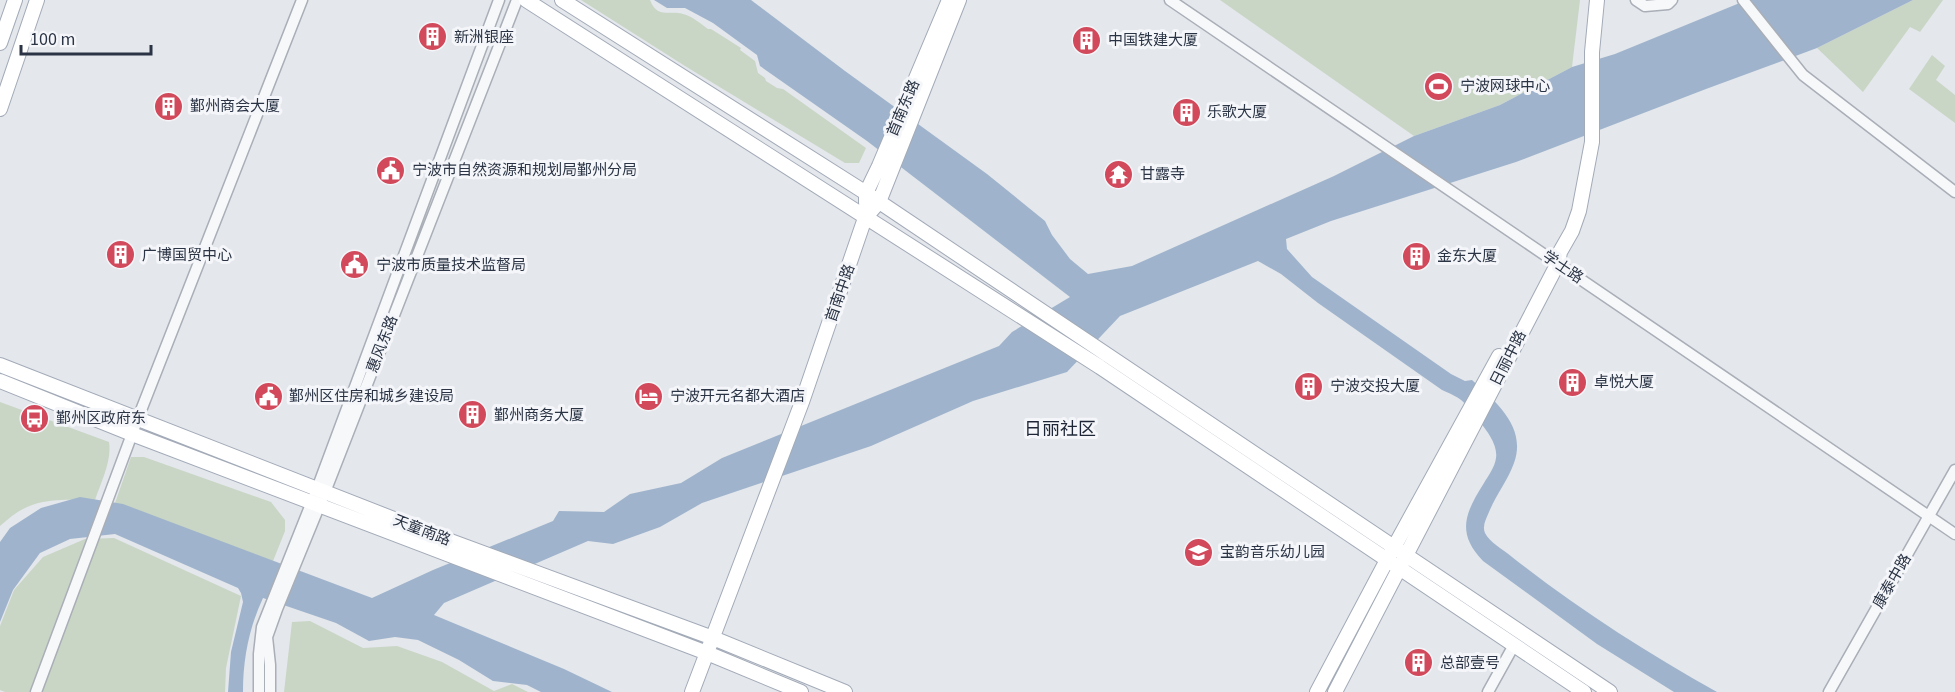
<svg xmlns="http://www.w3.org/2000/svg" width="1955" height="692" viewBox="0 0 1955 692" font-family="'Source Sans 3','Noto Sans SC',sans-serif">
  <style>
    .green { fill: #c9d6c5 }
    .water { fill: #9fb4cc }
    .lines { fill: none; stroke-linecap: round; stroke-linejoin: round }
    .minor-casing { stroke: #a9aeb7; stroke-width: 13 }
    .major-casing { stroke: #a3abb8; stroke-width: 16 }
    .minor { stroke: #f7f8fa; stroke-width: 10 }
    .major { stroke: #fff; stroke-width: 14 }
    .labels { text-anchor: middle; stroke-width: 6; stroke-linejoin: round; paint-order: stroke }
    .poi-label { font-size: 15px; fill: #2b3445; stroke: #f4f6f9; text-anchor: start }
    .street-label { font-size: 15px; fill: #2b3445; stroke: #f4f6f9 }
    .quarter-label { font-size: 18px; fill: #1d2536; stroke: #f4f6f9 }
  </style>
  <rect width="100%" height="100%" fill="#e4e7ec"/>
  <path class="green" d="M581,0H650C657,19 670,10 683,14C692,16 701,24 708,29H711L741,48L740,50L755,61L758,73L765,78L766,81L777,88L783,89L866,148L859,163H845L685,66Z
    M1220,0H1580L1572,67L1500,105L1414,136Z
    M1913,0H1943L1920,32L1910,27L1863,92L1817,48Z
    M1932,55L1945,66L1936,80L1955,95V123L1909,89Z
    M0,402L109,442C112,461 101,482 95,500C75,500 51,498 32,505C20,509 9,518 0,526Z
    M131,457H144L271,502L285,520V531L273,561L114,506Z
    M114,538L241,596L226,668L225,692H5L0,690V626L14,590L43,557L85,539Z
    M310,621L363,648L397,646L442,662L494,691L512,684L528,692H284L292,622Z"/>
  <path class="water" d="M654,0H751L845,71L987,174L1045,221L1052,235L1070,259L1088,274L1132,266L1334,176L1414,136L1500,105L1572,67L1615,54L1747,0H1913L1817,48L1706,89L1516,162L1331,221L1286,239L1287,249L1312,277L1451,374L1465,381L1472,380C1496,402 1527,427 1514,463C1508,480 1496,495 1489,512C1486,519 1482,526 1485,533C1489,542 1504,550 1512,557C1577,608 1645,652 1717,692H1674L1597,644L1483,561C1456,533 1465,513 1484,483C1488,476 1495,467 1496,458C1498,445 1487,431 1480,422C1465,403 1464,399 1442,390L1318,303L1281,274L1258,261L1120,316L1067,372L973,401L871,446L702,503L660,527L613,544L588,541L444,603L434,615L564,669L612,692H541L527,685L493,681L459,660L418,640L395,637L369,641L336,623L263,598C249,628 243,659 243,692H228L231,652L243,602L241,593L238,588L115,534L70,539L40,553L13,590L0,622V542L10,528L41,508L80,497L123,504L372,598L433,570L553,521L559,511L604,512L630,494L681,483L722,458L999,346L1012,332L1070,297L867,141L760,66L757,55L713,23L685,8H667Z"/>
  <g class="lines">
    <defs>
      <path id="minor" d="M1170,0L1955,534
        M1636,0L1645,6L1668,4L1672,0
        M1743,0L1803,75L1955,192
        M36,692L138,418L302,0
        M259,692V654L262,627L317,489L499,0
        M270,692V665L267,637L277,609L325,492L517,0
        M1488,692L1514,645
        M1829,692L1955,470"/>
      <path id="major" d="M526,0L1100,367L1584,692
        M562,0L866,193L1610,692
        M0,43L15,0
        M0,109L37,0
        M866,203V193L879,166L949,0
        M0,365L445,539L713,638L845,692
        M0,381L132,434L707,653L801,692
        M692,692L802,402L865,218L879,202L959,0
        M1317,692L1387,560L1499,356
        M1335,692L1558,263L1560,252L1572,231L1579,211L1592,142V52L1597,0"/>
    </defs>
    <use href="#minor" class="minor-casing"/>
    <use href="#major" class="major-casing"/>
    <use href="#minor" class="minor"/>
    <use href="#major" class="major"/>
  </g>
  <defs>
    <symbol id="building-disc" viewBox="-11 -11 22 22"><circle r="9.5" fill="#d1495b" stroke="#f4f6f9"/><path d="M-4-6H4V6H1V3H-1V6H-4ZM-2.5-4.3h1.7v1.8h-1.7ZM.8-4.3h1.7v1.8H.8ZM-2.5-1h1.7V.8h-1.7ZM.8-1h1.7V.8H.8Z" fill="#fff"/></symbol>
    <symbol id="stadium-disc" viewBox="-11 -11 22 22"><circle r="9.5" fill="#d1495b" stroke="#f4f6f9"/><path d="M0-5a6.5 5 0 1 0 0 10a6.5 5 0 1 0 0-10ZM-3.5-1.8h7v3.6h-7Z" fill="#fff"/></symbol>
    <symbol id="civic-disc" viewBox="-11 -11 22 22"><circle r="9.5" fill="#d1495b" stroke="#f4f6f9"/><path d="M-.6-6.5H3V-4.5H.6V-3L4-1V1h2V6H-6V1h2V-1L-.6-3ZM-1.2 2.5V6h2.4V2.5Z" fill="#fff"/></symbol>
    <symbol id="temple-disc" viewBox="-11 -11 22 22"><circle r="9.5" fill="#d1495b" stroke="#f4f6f9"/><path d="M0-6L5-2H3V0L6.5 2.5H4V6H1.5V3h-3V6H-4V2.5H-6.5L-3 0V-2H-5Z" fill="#fff"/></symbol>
    <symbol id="hotel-disc" viewBox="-11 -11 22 22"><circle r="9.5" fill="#d1495b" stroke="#f4f6f9"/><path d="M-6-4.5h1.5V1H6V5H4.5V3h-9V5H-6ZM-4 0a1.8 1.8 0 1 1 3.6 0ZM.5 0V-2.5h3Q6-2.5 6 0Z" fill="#fff"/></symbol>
    <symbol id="bus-disc" viewBox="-11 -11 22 22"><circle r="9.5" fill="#d1495b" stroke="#f4f6f9"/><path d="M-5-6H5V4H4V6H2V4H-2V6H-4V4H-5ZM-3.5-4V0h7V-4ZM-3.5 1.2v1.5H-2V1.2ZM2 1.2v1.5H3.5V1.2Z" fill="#fff"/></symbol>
    <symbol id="school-disc" viewBox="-11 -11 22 22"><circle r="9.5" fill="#d1495b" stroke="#f4f6f9"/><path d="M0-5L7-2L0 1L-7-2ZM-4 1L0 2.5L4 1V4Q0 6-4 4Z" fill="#fff"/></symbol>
  </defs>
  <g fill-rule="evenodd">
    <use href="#building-disc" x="416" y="20" width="33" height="33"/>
    <use href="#building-disc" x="1070" y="24" width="33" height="33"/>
    <use href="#stadium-disc" x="1422" y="70" width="33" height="33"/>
    <use href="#building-disc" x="152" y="90" width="33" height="33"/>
    <use href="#building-disc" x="1170" y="96" width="33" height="33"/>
    <use href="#civic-disc" x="374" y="154" width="33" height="33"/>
    <use href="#temple-disc" x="1102" y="158" width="33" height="33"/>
    <use href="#building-disc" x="104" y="238" width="33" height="33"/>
    <use href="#building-disc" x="1400" y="240" width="33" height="33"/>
    <use href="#civic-disc" x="338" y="248" width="33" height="33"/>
    <use href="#building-disc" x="1556" y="366" width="33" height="33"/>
    <use href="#building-disc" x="1292" y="370" width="33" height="33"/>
    <use href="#civic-disc" x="252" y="380" width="33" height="33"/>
    <use href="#hotel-disc" x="632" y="380" width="33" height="33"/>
    <use href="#building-disc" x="456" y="398" width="33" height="33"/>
    <use href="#bus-disc" x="18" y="402" width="33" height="33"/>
    <use href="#school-disc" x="1182" y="536" width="33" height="33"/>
    <use href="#building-disc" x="1402" y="646" width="33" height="33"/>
  </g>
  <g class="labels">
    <g class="poi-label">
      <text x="454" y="42">新洲银座</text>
      <text x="1108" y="45">中国铁建大厦</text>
      <text x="1460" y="91">宁波网球中心</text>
      <text x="190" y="111">鄞州商会大厦</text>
      <text x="1207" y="117">乐歌大厦</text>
      <text x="412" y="175">宁波市自然资源和规划局鄞州分局</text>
      <text x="1140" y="179">甘露寺</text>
      <text x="142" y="260">广博国贸中心</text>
      <text x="1437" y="261">金东大厦</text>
      <text x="376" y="270">宁波市质量技术监督局</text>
      <text x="1594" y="387">卓悦大厦</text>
      <text x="1330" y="391">宁波交投大厦</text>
      <text x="289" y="401">鄞州区住房和城乡建设局</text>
      <text x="670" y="401">宁波开元名都大酒店</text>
      <text x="494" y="420">鄞州商务大厦</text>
      <text x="56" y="423">鄞州区政府东</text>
      <text x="1220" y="557">宝韵音乐幼儿园</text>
      <text x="1440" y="668">总部壹号</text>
    </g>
    <g class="street-label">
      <text transform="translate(903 108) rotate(-67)" y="5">首南东路</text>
      <text transform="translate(1563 267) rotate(34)" y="5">学士路</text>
      <text transform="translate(840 293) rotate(-71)" y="5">首南中路</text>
      <text transform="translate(382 344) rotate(-69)" y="5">惠风东路</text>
      <text transform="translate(1508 358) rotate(-63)" y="5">日丽中路</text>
      <text transform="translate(422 530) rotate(21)" y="5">天童南路</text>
      <text transform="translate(1892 581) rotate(-60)" y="5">康泰中路</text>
    </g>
    <g class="quarter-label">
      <text x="1060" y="435">日丽社区</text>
    </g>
  </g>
  <path d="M21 45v9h130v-9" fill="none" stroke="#2b3445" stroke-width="3"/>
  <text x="30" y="45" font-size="18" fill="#2b3445" stroke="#f4f6f9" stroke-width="4.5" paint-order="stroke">100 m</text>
</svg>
